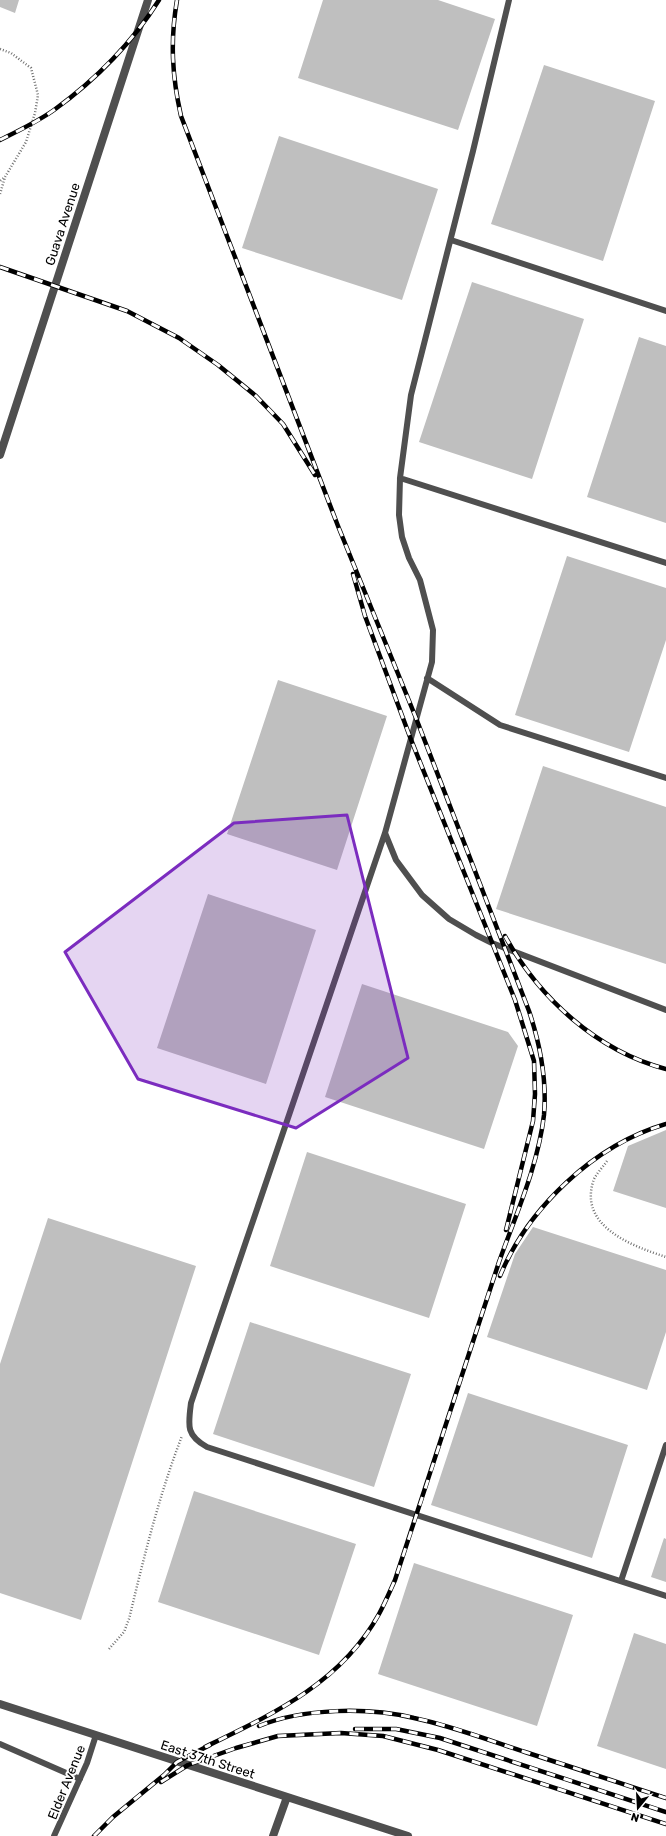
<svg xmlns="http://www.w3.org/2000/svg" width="666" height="1836" viewBox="0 0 666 1836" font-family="Rubik,sans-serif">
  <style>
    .building { fill: #bfbfbf }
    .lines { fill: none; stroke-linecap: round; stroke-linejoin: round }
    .path { stroke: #717171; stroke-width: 2.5; stroke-dasharray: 1 2; stroke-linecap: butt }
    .service { stroke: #4f4f4f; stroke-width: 6 }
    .minor { stroke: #4f4f4f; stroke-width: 8 }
    .rail-casing { stroke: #000; stroke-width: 4.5 }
    .rail { stroke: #fff; stroke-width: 3; stroke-dasharray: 9; stroke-linecap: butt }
    .marked { fill: #7b2cbf; fill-opacity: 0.2; stroke: #7b2cbf; stroke-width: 3; stroke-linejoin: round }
    .labels { text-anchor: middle; stroke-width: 4; stroke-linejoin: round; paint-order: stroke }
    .street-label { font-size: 13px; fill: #000; stroke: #fff }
  </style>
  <rect width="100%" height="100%" fill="#fff"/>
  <path class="building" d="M0,0H19L15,13L0,7Z
    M323,0H438L495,19L458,130L298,78Z
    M544,65L655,101L603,261L491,224Z
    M279,136L438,189L402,300L242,248Z
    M472,282L584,319L532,479L419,442Z
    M639,337L666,346V523L587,497Z
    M567,556L666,588V640L629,752L515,715Z
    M278,680L387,716L337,870L227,834Z
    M543,766L666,807V964L496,909Z
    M208,894L316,930L266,1084L157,1048Z
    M362,984L508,1032L518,1046L484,1149L325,1097Z
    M666,1130V1208L613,1191L628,1146Z
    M307,1152L466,1204L429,1318L270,1266Z
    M48,1218L196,1266L81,1620L0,1593V1364Z
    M533,1227L666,1270V1332L647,1390L487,1337L515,1254Z
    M250,1322L411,1374L374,1487L213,1434Z
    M468,1393L628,1445L592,1558L431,1505Z
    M194,1491L356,1544L319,1655L158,1602Z
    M664,1538L666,1539V1582L651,1577Z
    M414,1563L573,1615L537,1726L378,1674Z
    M634,1633L666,1644V1769L597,1746Z"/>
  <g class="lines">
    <path class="path" d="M0,49L11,53L31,68L38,95L35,113L26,142L5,177L0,181
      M0,194L5,177
      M607,1161C603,1167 597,1173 594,1179C577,1226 632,1246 666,1257
      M109,1649L124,1632L129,1619C144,1557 159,1495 182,1436"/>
    <path class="service" d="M509,0L473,151L411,395L400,478L399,515L402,537L409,558L420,580L433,630L432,662L385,833L191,1403C188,1426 186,1435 207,1447L666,1596
      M451,240L666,311
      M400,478L666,563
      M427,678L500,725L666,778
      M385,833L396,860L422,895L449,919L476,935L492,943L666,1010
      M621,1581L666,1445
      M0,1744L80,1779
      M54,1836L87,1763L96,1735"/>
    <path class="minor" d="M0,455L148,0
      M0,1704L408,1836
      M273,1836L287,1797"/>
    <defs>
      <path id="rail" d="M177,0C170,41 172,76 181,116L338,526L416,718L529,1011C540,1044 547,1080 544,1115C538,1166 516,1214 499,1262C464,1368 430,1475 395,1580C390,1591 385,1603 379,1614C341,1683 273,1714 205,1747
        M0,140C18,131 37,122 54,110C94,81 132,43 159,0
        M0,267L127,311L179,338L218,365L256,396L283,424L315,475
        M353,574L365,616L410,737L515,1000L534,1061L535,1094L533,1121L506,1230
        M505,936C539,998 597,1051 666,1069
        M500,1276C528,1208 594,1145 666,1124
        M259,1726C303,1708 368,1707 414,1718C452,1726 488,1740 525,1752C572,1767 619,1783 666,1798
        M355,1729H396L440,1738L666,1812
        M161,1782L188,1765L236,1748L278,1736L341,1733L383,1736L438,1750L666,1824
        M94,1836L113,1817L164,1775L177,1762L210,1745"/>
    </defs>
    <use href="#rail" class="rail-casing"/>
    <use href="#rail" class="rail"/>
  </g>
  <path class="marked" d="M347,815L408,1058L296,1128L138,1079L65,952L234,823Z"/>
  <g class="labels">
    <g class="street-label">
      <text transform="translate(62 224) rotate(-72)" y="5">Guava Avenue</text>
      <text transform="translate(208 1759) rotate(18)" y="5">East 37th Street</text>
      <text transform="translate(66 1782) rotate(-68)" y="5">Elder Avenue</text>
    </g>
  </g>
  <g transform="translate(638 1808) rotate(198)" stroke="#ffffff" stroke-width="3" paint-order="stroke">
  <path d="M0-3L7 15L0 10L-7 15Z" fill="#000000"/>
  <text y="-6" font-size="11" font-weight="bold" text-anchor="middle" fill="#000000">N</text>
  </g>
</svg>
